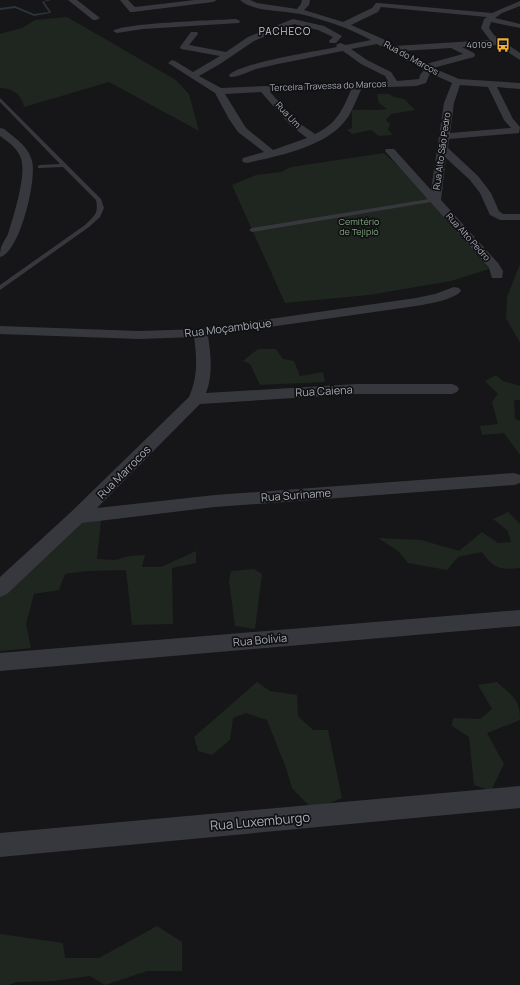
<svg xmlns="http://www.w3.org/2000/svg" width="520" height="985" viewBox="0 0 520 985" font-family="Manrope,sans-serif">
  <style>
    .green { fill: #1e261f }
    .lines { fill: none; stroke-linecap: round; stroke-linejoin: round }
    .stream { fill: #2c353c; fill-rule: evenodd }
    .service { fill: #37383d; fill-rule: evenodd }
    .minor { fill: #37383d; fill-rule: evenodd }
    .labels { text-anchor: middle; stroke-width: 3.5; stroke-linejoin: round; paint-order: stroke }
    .far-poi-label { font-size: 9px; fill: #a8adb8; stroke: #111113; text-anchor: end }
    .far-street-label { font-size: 9px; fill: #a8adb8; stroke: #111113 }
    .far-park-label { font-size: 9px; fill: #7fa381; stroke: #111113 }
    .far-neighbourhood-label { font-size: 10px; letter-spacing: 1px; fill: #c9ccd4; stroke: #111113 }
    .street-label { font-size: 11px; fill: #a8adb8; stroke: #111113 }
    .near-street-label { font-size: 13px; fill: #a8adb8; stroke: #111113 }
  </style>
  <rect width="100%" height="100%" fill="#161618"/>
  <path class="green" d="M67,17L176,80L189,94L199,131L109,82L24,107C22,95 13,88 0,88V34L22,28L35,20Z
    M377,94H390L393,97L404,99L415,110L391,114L386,120L390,124L388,130L393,135L379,136L371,130L352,134L347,130L352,128V110C364,109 375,111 387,109L379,103Z
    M384,153C423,187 455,230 489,269L451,281L369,295L285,303L232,185L256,175L281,172L291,167Z
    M520,264V343L506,318L507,297Z
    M258,349H276L283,359L294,361L300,376L323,372L325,382L260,385L250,364L243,361Z
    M496,375L503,381L520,386V400H514L515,419L520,421V455L504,433L482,435L480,426L498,424L492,402L498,394L485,381Z
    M508,512L520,524V568C500,570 494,569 482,552L458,557L447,570L408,563L398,551L378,538L421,540L459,551L482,532L498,543L511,542L508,531L493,519Z
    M101,520L97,559L115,560L129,556L145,555L142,567H161L196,551V563L172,568L173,624L132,625L126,570L88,571L65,574L59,590L34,594L26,624L31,648L0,651V594L69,525Z
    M254,569L262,574L255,629L235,626L229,581L231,571Z
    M257,682L270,691L297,695L298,716L313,730H328L342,798L313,810L292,788L286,768L267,720L246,713L233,718L230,740L212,755L198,751L194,737Z
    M497,682C512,696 520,698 520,720L487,733L504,764L491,791L474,785L469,737L452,726L453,718L480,719L492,709L478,685Z
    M157,926L182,942V971H147L105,985L90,976L53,981L17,982L9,985H0V934L63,943L65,958H99Z"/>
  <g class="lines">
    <path class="stream" d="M48,0H51L44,2L51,12L50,13L34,16L15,8L0,10V8L15,6L34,14L49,12L42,2Z"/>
    <path class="service" d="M0,98L101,199L104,208L100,217L89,227L0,290V285L85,225C94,216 99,214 96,200L63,167L38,168V166L40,165L60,164L0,102Z
      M435,198L438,200L437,201L252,232L249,230L252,228Z"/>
    <path class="minor" d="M68,0H77L100,18L96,20H93Z
      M120,0H128L135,7L195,0H217L213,2L133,12H130Z
      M240,0H250L257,3L297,9L301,4L302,0H310L309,5L304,10L343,22L372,8L376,3H379L492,13L520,1V6L502,13L495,18L520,24V28L491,22L489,28L494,35L520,53V60L497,45L462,47L474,53L475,55L474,57L433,68L459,79L520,83V89L497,87L513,119L520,127L519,133L449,139L448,148L478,176L491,193L499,211L503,214H520V220H500L490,215L480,193L470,180L446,158L441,200L498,263L503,271L502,278H492L489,268L385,151L386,149H394L431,190L444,103L452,83L430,73L426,83L416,86L362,88C356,99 353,111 345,121C325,147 278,156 247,163L243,162L242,160L243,158L264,152L238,132L229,119L215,93L168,63L172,60L175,61L193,72L220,56L181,49L180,47L191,32H197L198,34L189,45L226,52L248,37L293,19L324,26L342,36L336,43H330L329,41L333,37L318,30L294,24L254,41L220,64L199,76L221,88L388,81L385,76L361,64L343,51C314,57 285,62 256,69C250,71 236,78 230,77L229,75C239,63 318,51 337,47L336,45L340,43L346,45L371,40C349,28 325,20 300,14C283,10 253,12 240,0ZM381,7L487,17L484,19L481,28L490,40L394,46L383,39L351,25L378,12ZM377,44L424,70L420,75L419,79L397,81L391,72L367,60L351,49ZM451,48L463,54L426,64L402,51ZM460,85L488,87L504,120L511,128L450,133L454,103ZM352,88C342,110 338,123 315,134L296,121L270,92ZM261,92L290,125L307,138L273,150L246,128L225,94Z
      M236,19L240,21L239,23L143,29L117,33L113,31C122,23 218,20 236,19Z
      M0,128L4,129C14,137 29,147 32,161C37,179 20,252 0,257C0,243 5,243 9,231C14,214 28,171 20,156C16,147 7,141 0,136Z
      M454,287L459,288L461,291C454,300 427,304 416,306L208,336C211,356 213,375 206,393L357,384H452L457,386L459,389L457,392L452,394H357L200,404L97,508L215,495L514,473L520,475V483L514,485L215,507L82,523L7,594L0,597V577L71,512L189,397C198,377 197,358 194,337L139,339L0,334V326L139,331L200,329L416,298L435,294Z
      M520,610V626L0,671V653Z
      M520,786V808L0,857V833Z"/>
  </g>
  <defs>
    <symbol id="bus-bare" viewBox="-9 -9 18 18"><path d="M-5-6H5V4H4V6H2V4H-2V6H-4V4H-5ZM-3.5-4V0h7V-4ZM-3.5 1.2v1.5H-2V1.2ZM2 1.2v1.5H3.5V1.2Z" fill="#f2b134" stroke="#111113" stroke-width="2.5" paint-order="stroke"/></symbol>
  </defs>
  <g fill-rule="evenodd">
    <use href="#bus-bare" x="493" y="35" width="20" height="20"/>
  </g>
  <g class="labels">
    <g class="far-poi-label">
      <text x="492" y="48">40109</text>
    </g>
    <g class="far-street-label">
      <text transform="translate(411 58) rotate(29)" y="3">Rua do Marcos</text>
      <text transform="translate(328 86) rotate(-2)" y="3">Terceira Travessa do Marcos</text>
      <text transform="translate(288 115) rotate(47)" y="3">Rua Um</text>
      <text transform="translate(442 151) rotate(-82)" y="3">Rua Alto São Pedro</text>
      <text transform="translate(468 237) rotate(48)" y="3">Rua Alto Pedro</text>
    </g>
    <g class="far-park-label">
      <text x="359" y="225">Cemitério<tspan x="359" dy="10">de Tejipió</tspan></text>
    </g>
    <g class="far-neighbourhood-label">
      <text x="285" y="35">PACHECO</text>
    </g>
    <g class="street-label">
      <text transform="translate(228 328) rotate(-7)" y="4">Rua Moçambique</text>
      <text transform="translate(324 391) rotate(-3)" y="4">Rua Caiena</text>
      <text transform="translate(124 472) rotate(-45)" y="4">Rua Marrocos</text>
      <text transform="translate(296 495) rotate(-4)" y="4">Rua Suriname</text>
      <text transform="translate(260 640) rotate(-5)" y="4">Rua Bolívia</text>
    </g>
    <g class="near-street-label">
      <text transform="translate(260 821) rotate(-5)" y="5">Rua Luxemburgo</text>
    </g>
  </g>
</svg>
